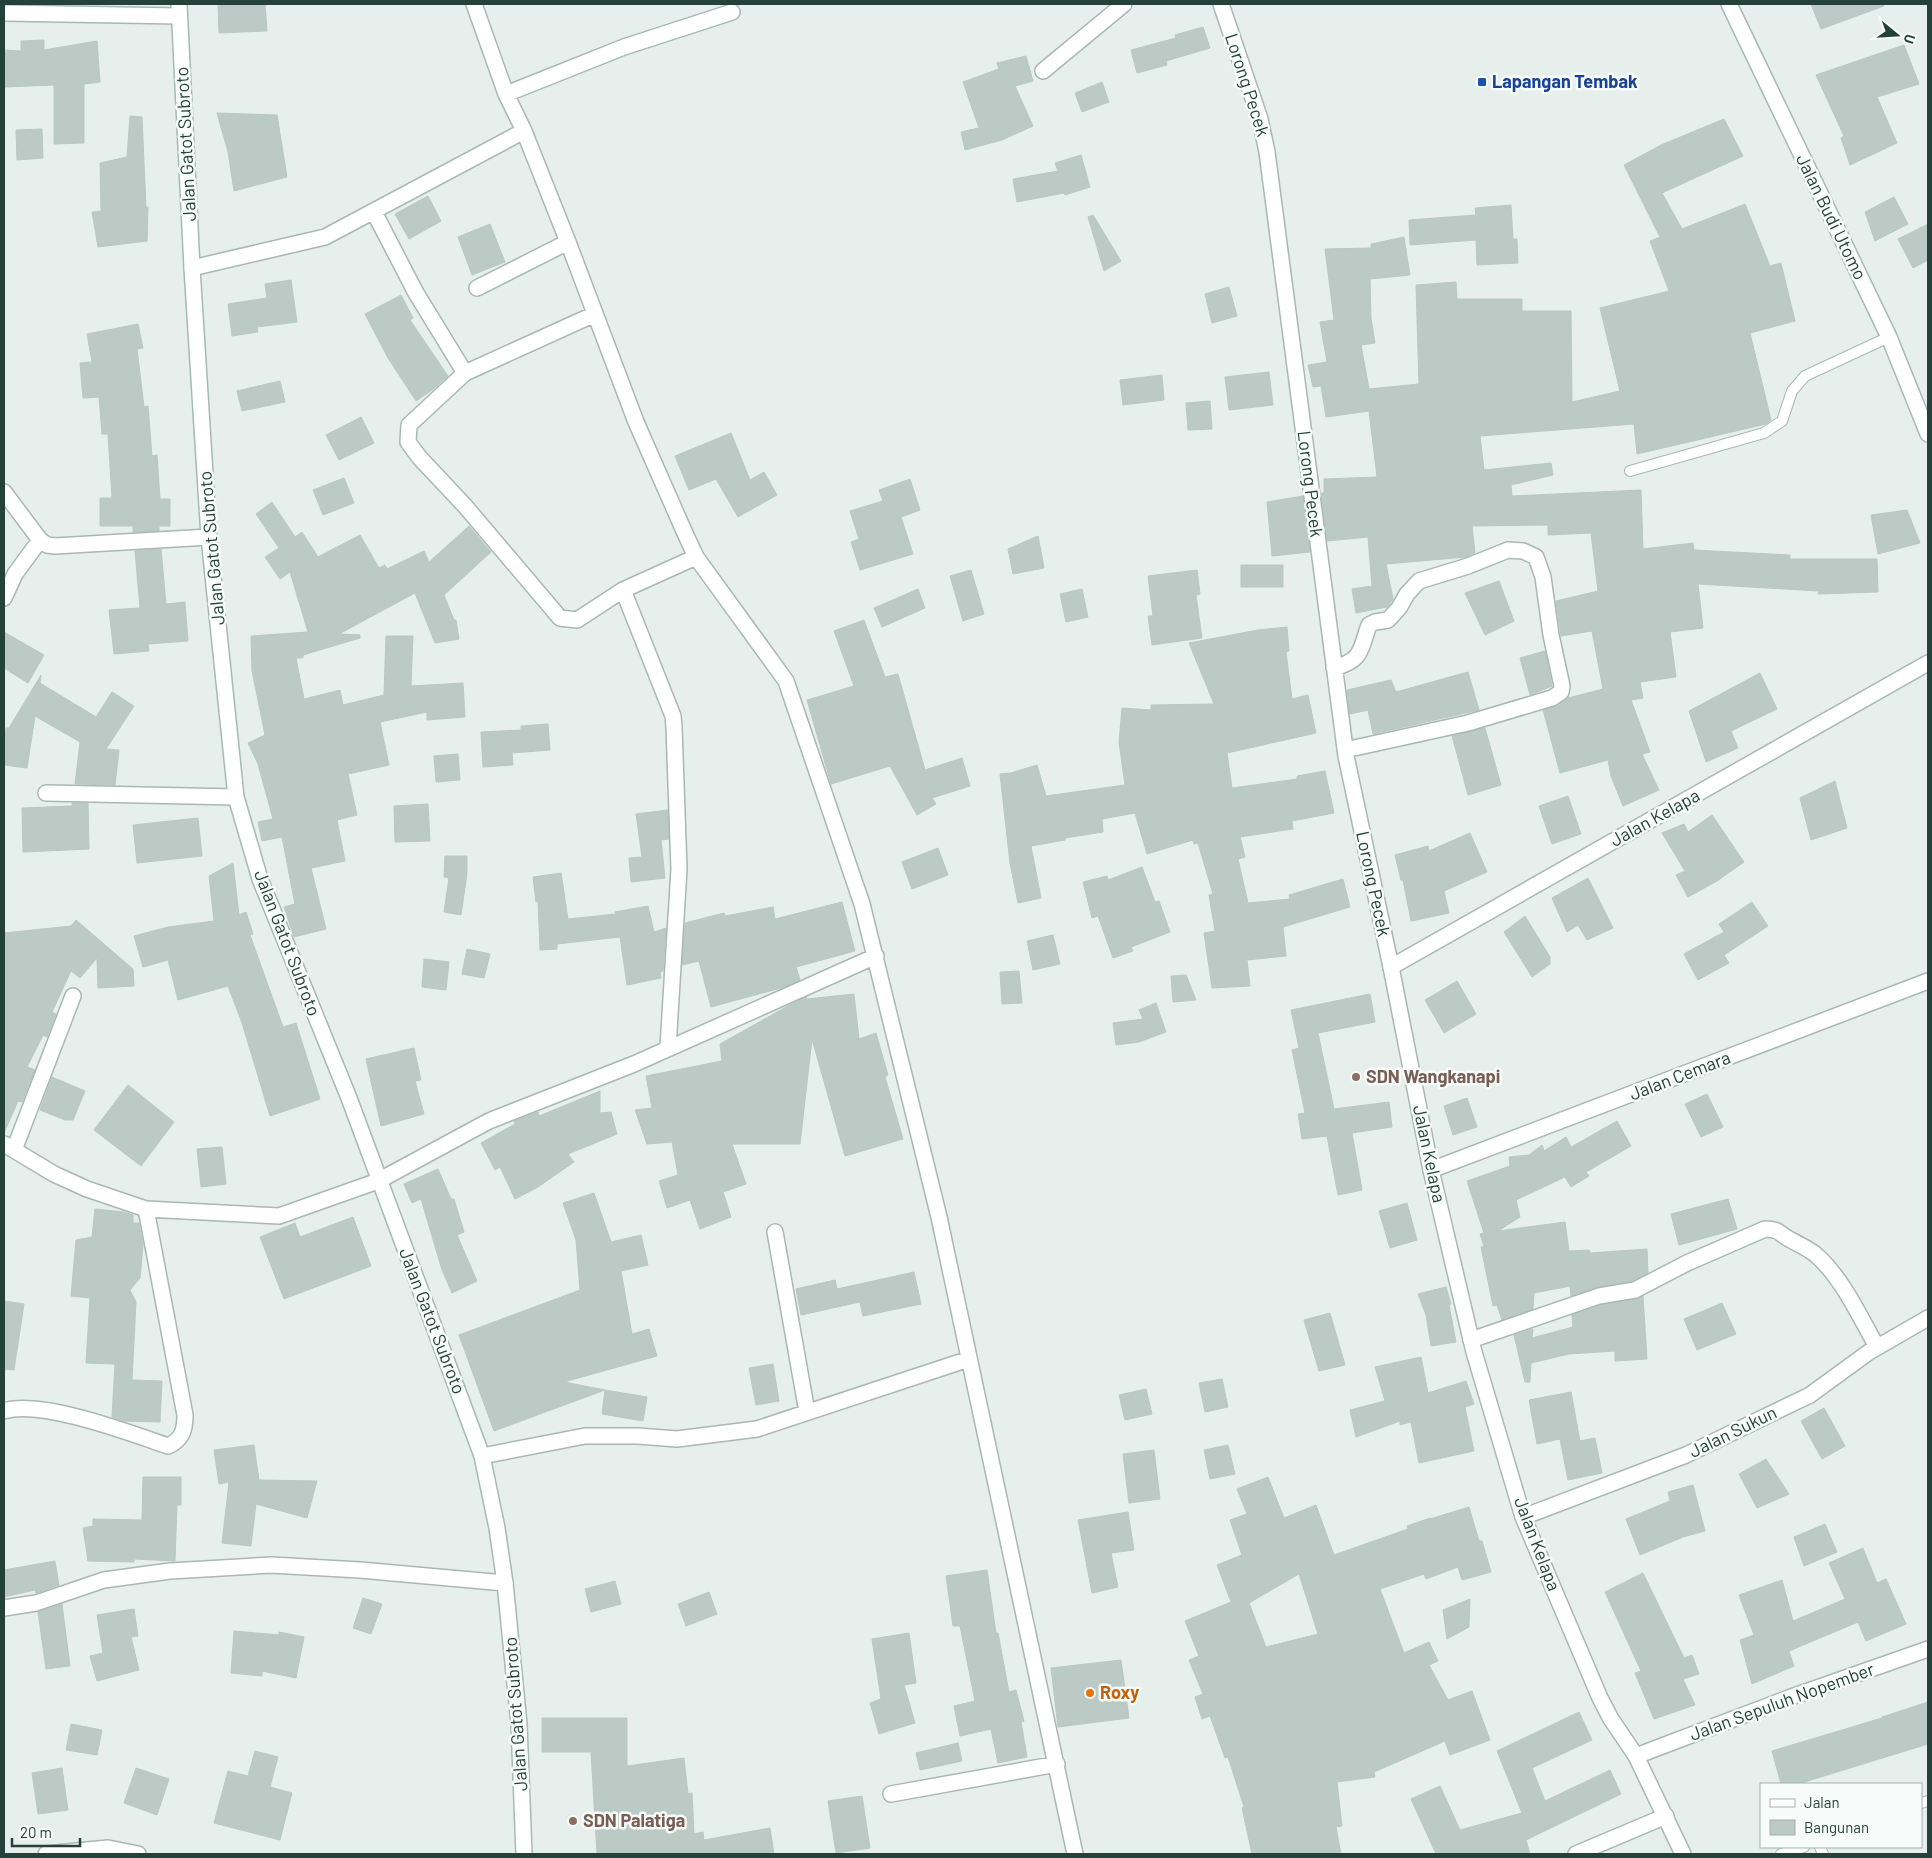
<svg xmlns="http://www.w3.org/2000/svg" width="1932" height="1858" viewBox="0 0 1932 1858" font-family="Barlow,sans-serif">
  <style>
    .building { fill: #bbcac4; stroke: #b8c9c2; fill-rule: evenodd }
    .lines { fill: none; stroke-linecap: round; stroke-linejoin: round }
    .service-casing { stroke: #a8b8b2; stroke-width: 12 }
    .minor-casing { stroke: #a8b8b2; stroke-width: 18 }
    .tertiary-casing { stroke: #a8b8b2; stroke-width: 18 }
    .secondary-casing { stroke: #a4bbb3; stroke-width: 18 }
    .service { stroke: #fff; stroke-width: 10 }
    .minor { stroke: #fff; stroke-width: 15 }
    .tertiary { stroke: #fff; stroke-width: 15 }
    .secondary { stroke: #fff; stroke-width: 15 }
    .transit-dot { fill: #1a4fb4; stroke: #f7fbf9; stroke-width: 2 }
    .education-dot { fill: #8d6e63; stroke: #f7fbf9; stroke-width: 2 }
    .food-dot { fill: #e8710a; stroke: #f7fbf9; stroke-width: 2 }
    .labels { text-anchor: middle; stroke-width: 5; stroke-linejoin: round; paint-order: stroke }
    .transit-label { font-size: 18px; font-weight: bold; fill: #164399; stroke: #f7fbf9; text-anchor: start }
    .street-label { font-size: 18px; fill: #24423a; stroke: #f7fbf9 }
    .education-label { font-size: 18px; font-weight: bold; fill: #785e54; stroke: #f7fbf9; text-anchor: start }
    .food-label { font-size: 18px; font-weight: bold; fill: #c56008; stroke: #f7fbf9; text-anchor: start }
  </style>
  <rect width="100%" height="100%" fill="#e6efeb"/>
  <path class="building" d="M218,4H265L267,31L219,33Z
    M1811,4H1883L1884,6L1821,29Z
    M1203,27L1210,48L1166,61L1167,65L1137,73L1131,50L1176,38L1175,35Z
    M44,40V50L97,41L100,82L84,84V143L54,144V85L4,87V50L21,51V41Z
    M1904,45L1919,84L1877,97L1897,143L1850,165L1841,138L1844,136L1816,75Z
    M1026,56L1033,81L1015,86L1033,126L1002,140L965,150L961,132L979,128L963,82L999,69L997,63Z
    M1102,82L1109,102L1082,112L1075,93Z
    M217,113L277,115L287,177L234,191L228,152Z
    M130,116L142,117L146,207H148L147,241L98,247L92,212L101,211L100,163L127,157Z
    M1724,119L1743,156L1662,193L1682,229L1745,204L1770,266L1781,263L1795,321L1750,333L1771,420L1766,424L1637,454L1634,424L1480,436L1484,470L1551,463L1553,475L1511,485L1512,496L1641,490L1643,549L1693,543L1694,550L1790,555V559H1877L1878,592L1818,594L1819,591L1698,584L1703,628L1670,632L1676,677L1640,682L1643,698L1631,700L1650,752L1642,754L1659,790L1623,806L1611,776L1608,760L1560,773L1543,710L1557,706L1568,698L1603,689L1592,631L1561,636L1556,601L1598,591L1591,533L1548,535V525L1472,526L1475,553L1466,557L1386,564L1393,599L1391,602L1387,607L1356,613L1352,589L1372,586L1368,537L1327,541L1321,493H1324V479L1377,477L1369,411L1326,417L1321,386L1313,387L1308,365L1327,362L1320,322L1334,320L1325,249L1371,248V244L1404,237L1410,275L1370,279L1371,318L1375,343L1361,345L1369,389L1419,384L1416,285L1456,282L1457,299H1522V311H1571L1572,402L1620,391L1600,308L1669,291L1650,241L1660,237L1624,165L1661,145Z
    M42,129L43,158L17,160L16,130Z
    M1081,155L1090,187L1065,195L1064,193L1017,202L1013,179L1058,171L1055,163Z
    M428,196L441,221L409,239L395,214Z
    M1894,197L1908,224L1875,241L1865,212Z
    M1511,205L1513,239H1517L1518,263L1477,265L1476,240L1410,245L1409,220L1476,215L1475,208Z
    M1093,215L1121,261L1104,271L1088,217Z
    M490,224L505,262L472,275L458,237Z
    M1928,224V260L1913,268L1898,239Z
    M291,280L297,322L257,327L258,332L232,336L228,304L267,298L265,284Z
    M1229,287L1237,316L1212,323L1205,294Z
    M401,295L413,318L410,320L448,376L432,390L416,401L388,358L365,314Z
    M138,324L143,348L137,349L144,407L148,406L152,456L157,455L160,499H170V526H159V531L133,532V526H100V498H112L108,434H102L99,397L83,398L80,363L92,362L87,334Z
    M1269,372L1273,405L1229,410L1225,377Z
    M1162,375L1164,400L1123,405L1120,380Z
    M280,381L285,402L242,411L237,391Z
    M1210,401L1212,429L1188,430L1186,403Z
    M361,417L374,443L339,460L326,435Z
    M731,433L750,480L764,472L777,495L738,517L716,479L689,490L675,456Z
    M344,478L354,503L323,515L313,490Z
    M910,479L920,510L901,517L913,554L860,570L851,542L859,539L850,511L883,501L879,490Z
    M1303,496L1310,552L1272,556L1267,502Z
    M272,502L295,537L302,532L318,557L360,535L379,568L385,565L387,569L424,551L429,562L469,526L491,552L444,595L454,620H456L459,639L435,643L415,593L339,634L360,635V638L303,655V658H296L304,699L340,690L343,705L384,695L386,636H413L411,686L463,683L465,717L427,720V712L380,722L389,765L348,774L357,815L337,820L345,861L311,868L326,929L294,937L284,907L295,904L282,837L262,841L258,822L273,819L258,764L248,743L265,735L252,671L251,636L308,632L290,572L280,579L265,557L279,548L256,514Z
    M1907,510L1920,543L1878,554L1871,515Z
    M1038,536L1044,568L1013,574L1008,549Z
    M161,549L166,604L185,602L188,641L148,644L149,651L114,654L109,610L140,608L135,551Z
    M1241,565H1283V587H1241Z
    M971,570L984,614L963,621L950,576Z
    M1197,570L1200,594L1196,595L1202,638L1152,645L1148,616H1153L1148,576Z
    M1499,581L1514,621L1485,635L1465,593Z
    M918,589L925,608L882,627L874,608Z
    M1082,589L1088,617L1066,622L1060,594Z
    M864,620L885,677L898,674L925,770L962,758L970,786L932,798L936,804L917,815L890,766L831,784L807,700L854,686L834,631Z
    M1287,627L1289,651L1286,652L1292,699L1308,695L1316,733L1227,753L1232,788L1297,779V776L1325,771L1334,813L1292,821L1293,829L1240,837L1245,857L1238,859L1248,903L1290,899L1289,895L1343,879L1350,907L1283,927L1286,956L1247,960L1250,986L1212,988L1204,933L1215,931L1209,895L1213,894L1198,843L1194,844L1193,840L1147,854L1135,813L1102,819L1103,832L1065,838V840L1031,846L1041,898L1018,903L1010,863L1000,774L1011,773L1037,765L1046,796L1125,785L1119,742L1122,708L1151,710V705L1214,704L1189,643L1258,630Z
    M4,632L44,655L28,683L4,668Z
    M1545,651L1552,686L1530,695L1520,658Z
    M1468,672L1479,710L1373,734L1368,710L1350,714L1347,690L1391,680L1396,692Z
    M1760,673L1777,709L1731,731L1738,748L1706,762L1689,711Z
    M41,675L40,683L96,717L112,692L134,706L106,749L119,750L115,785L75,784L80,742L35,716L27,768L4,765L6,728H9Z
    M548,724L550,750L512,753L513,765L483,767L481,732L521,730V726Z
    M1485,728L1501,785L1468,795L1452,736Z
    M458,754L460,780L436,782L434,756Z
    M1835,781L1847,828L1811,840L1800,798Z
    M1568,796L1581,834L1552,844L1539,806Z
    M72,803H88L89,849L23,852L22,808L72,806Z
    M428,804L430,841L395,842L394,806Z
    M668,810L669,839L661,840L665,878L631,882L629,858L642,857L636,814Z
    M1712,815L1744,862L1717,881L1688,897L1676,875L1685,871L1662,833L1684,824L1688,832Z
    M198,818L202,856L137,863L133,825Z
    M1470,833L1487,872L1444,891L1449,913L1411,921L1403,880H1401L1395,855L1428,846L1429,851Z
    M938,848L948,875L912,889L902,862Z
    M445,856H467V873L461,915L444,912L449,878L444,877Z
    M233,863L239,915L246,912L253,934L250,935L283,1027L296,1023L320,1099L270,1116L242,1023L228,986L178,1000L168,960L143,967L134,936L168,927L214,921L209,876Z
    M1142,867L1155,902L1159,901L1170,932L1131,947L1133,951L1113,958L1098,916L1092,918L1083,882L1107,876L1108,880Z
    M561,873L568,919L616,914L615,912L648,906L654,932L666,928L663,971L660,972L661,978L627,985L620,937L557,944V949L540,950L538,901L536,902L533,877Z
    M1588,878L1613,928L1587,940L1578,925L1567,932L1552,898Z
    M842,902L855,951L796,967L800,980L781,988L711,1007L699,961L682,965L685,923L724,913L725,916L773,907L775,919Z
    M1752,902L1768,926L1724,955L1729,963L1698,980L1684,954L1724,932L1719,924Z
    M1525,916L1550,957V964L1532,977L1504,932Z
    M76,920L133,969L134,986L98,988L97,958L80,978L71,971L52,1012L56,1014L47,1037L43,1035L27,1067L35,1070L22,1102L18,1101L4,1133V933L71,926Z
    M1053,935L1060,964L1033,970L1027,941Z
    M467,949L490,954L484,978L462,974Z
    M424,959L449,962L446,990L422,987Z
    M1019,971L1022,1003L1002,1004L1000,972Z
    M1186,975L1196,1000L1173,1002L1171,976Z
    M1457,981L1476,1014L1444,1033L1425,1000Z
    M854,994L859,1039L876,1033L888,1075L885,1077L903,1139L845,1156L812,1039L800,1144H732L746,1184L723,1192L731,1217L700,1229L690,1200L667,1208L659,1181L678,1175L672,1142L647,1144L635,1110L652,1108L646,1076L722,1061L720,1044L786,1007L806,997L807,999Z
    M1370,994L1375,1022L1318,1033L1334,1109L1389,1102L1392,1127L1352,1133L1362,1190L1338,1195L1327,1136L1302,1139L1298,1114L1305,1113L1292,1050L1299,1048L1291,1010Z
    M1156,1003L1166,1032L1139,1042L1116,1045L1113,1023L1143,1019L1139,1010Z
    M414,1048L421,1080L415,1081L424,1114L381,1126L366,1059Z
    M52,1077L85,1091L73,1120H65L40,1110Z
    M128,1085L174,1122L141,1166L94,1130Z
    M600,1091V1113L611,1112L617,1134L568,1154L574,1162L538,1187L515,1199L500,1167L495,1170L481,1143L515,1124L514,1121L538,1112L539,1116Z
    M1707,1094L1723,1127L1701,1137L1685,1104Z
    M1467,1098L1477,1127L1453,1135L1444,1106Z
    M1617,1121L1631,1146L1586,1172L1589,1176L1571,1187L1565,1177L1516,1200L1520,1217L1498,1231L1565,1222L1569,1251L1589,1250L1590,1253L1647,1249L1648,1273L1632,1281L1597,1287L1571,1296L1570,1286L1534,1293L1533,1309L1502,1320L1497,1305L1493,1306L1481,1247L1484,1246L1480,1234L1484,1233L1467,1181L1510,1166L1509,1157L1529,1155L1542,1145L1544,1151L1566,1137L1571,1147Z
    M222,1147L226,1184L201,1187L197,1149Z
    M438,1169L451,1199H454L464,1232L457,1235L477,1281L452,1293L442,1270L421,1199L412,1203L404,1184Z
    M594,1193L611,1242L641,1235L648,1265L621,1271L632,1334L649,1329L657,1356L564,1382L605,1390L494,1431L459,1335L580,1290L576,1240L563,1203Z
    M1728,1199L1737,1229L1679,1245L1671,1214Z
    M1407,1203L1417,1240L1390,1248L1379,1211Z
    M95,1209L124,1212L133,1215V1223H139L143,1245L140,1278L130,1290L136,1302L132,1380L162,1381L160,1422L123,1421L112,1417L115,1364L86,1363L90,1298L71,1296L76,1240L92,1237Z
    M353,1217L371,1266L284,1299L260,1237L295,1223L300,1237Z
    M914,1272L921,1304L863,1316L860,1302L801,1315L796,1289L835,1280L837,1289Z
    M1446,1287L1451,1304L1449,1305L1456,1342L1431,1346L1426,1315L1418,1294Z
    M1643,1296L1647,1359L1615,1361V1351L1569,1354L1531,1363L1530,1382H1525L1514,1335L1533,1329L1532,1338L1573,1327L1572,1315L1601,1305L1637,1299Z
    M4,1301L24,1304L14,1370L4,1369Z
    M1722,1303L1736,1334L1697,1350L1684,1319Z
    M1330,1313L1345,1365L1319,1371L1304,1320Z
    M1421,1357L1428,1393L1466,1381L1474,1404L1465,1407L1474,1451L1419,1463L1411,1422L1400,1425V1421L1356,1437L1350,1410L1385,1401L1375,1367Z
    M773,1364L779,1401L756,1405L749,1368Z
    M1222,1379L1228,1407L1205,1412L1199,1383Z
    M1146,1389L1152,1414L1125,1420L1119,1395Z
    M605,1390L647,1397L643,1421L602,1414Z
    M1571,1392L1580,1441L1595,1438L1602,1473L1568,1480L1560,1439L1537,1444L1529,1400Z
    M1824,1408L1845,1446L1822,1459L1801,1421Z
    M254,1445L259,1480L317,1481L307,1518L256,1504L251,1546L222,1543L229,1482L219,1484L214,1450Z
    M1228,1445L1235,1474L1210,1479L1204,1450Z
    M1154,1450L1160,1499L1129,1503L1123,1454Z
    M1766,1459L1789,1494L1757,1508L1739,1474Z
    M143,1477H181V1505H177L175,1561L134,1559V1562L88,1561L83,1528L93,1526V1519L142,1520Z
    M1268,1477L1284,1518L1316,1505L1334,1555L1408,1529L1407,1526L1430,1518V1519L1469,1507L1479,1541H1482L1491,1572L1462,1580L1458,1567L1426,1579L1424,1574L1380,1589L1404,1653L1429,1642L1438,1661L1429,1665L1448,1700L1472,1691L1490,1740L1450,1755L1445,1741L1374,1772L1375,1777L1337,1782L1342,1826L1336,1827L1341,1854H1252L1242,1808L1244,1807L1228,1757L1225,1758L1210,1716L1202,1719L1195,1697L1203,1694L1189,1660L1199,1656L1185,1621L1231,1602L1217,1565L1242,1555L1230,1520L1247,1514L1237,1489ZM1299,1574L1318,1634L1266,1647L1249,1603Z
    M1693,1485L1705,1531L1683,1537L1640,1555L1626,1519L1670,1501L1668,1492Z
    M1128,1512L1134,1550L1111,1553L1118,1587L1092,1593L1078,1520Z
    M1825,1524L1837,1552L1804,1566L1794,1537Z
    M1863,1548L1877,1583L1886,1579L1906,1624L1866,1641L1858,1622L1789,1651L1794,1666L1752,1684L1740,1640L1754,1635L1739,1595L1782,1580L1793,1621L1845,1599L1829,1563Z
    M55,1561L59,1585L36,1593L35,1590L4,1597V1570Z
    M987,1570L996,1633H998L1009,1692L1016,1690L1024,1721L1021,1722L1027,1757L998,1763L991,1729L960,1736L954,1706L975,1701L960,1626H953L946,1576Z
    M1643,1573L1684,1658L1692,1655L1699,1674L1683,1679L1695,1705L1654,1719L1635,1673L1641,1671L1605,1592Z
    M615,1581L621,1604L591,1612L585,1589Z
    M709,1592L717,1614L686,1626L678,1604Z
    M363,1598L382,1604L371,1634L353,1628Z
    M1470,1599L1469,1627L1447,1639L1443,1610Z
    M62,1604L70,1666L46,1669L38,1612Z
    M134,1609L138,1636L131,1637L139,1670L97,1681L90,1656L103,1653L97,1615Z
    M234,1631L279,1635V1632L304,1637L296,1678L262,1671V1676L231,1673Z
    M909,1633L916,1683L904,1685L915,1723L879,1734L870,1703L881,1699L872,1639Z
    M1121,1660L1129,1718L1058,1727L1051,1668Z
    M1928,1702V1744L1798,1784H1781L1772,1751L1882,1718V1717Z
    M1579,1712L1592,1740L1532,1768L1545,1801L1610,1770L1621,1794L1526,1840L1530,1854H1436L1411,1799L1440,1786L1460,1830L1522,1813L1497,1751Z
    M542,1718H627V1766L684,1758L688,1794L692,1793L694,1834L703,1832L704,1840L770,1828L774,1854H597L591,1752H542Z
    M71,1724L102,1730L97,1755L66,1750Z
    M958,1743L962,1761L920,1770L916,1753Z
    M255,1751L278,1757L270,1787L292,1793L280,1840L214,1823L228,1771L248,1776Z
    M62,1768L68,1810L38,1814L32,1773Z
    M136,1768L169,1779L157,1815L124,1803Z
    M862,1796L870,1848L836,1853L828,1801Z"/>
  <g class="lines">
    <defs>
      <path id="service" d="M1630,471L1764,433L1782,421L1792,391L1805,376L1889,337
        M1921,1803L1928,1801
        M1820,1847L1823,1854
        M1781,1854L1804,1847"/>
      <path id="minor" d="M474,4L506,94L524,131L568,242L636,422L684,531L696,557L786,681L862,904L939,1217L1075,1854
        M1221,4L1260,119L1267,152L1346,756L1391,967
        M4,13L179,16
        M1043,71L1124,4
        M506,94L624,47L732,12
        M374,212L416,293L465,373
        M192,268L325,237L524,131
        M477,288L568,242
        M595,314L465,373L409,425L408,442L419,457L465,506L560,618L577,620L623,590L696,557
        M4,492L40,540L47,545L55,546L209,537
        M623,590L673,716L674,727L679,869L668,1047
        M4,598L15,574L40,540
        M1334,668C1363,660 1360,650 1369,625L1375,622L1388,620L1399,608L1407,594L1419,581L1468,566L1508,550L1523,551L1536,557L1543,577L1551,635L1562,686L1561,692L1552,698L1468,723L1345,750
        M46,793L236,797
        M4,1144L54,1174L87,1189L146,1209L279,1216L378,1181L489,1121L634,1064L876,956
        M14,1150L73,996
        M1431,1170L1928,981
        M775,1232L807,1412
        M1471,1340L1599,1296L1635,1290L1687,1263L1765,1229C1781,1230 1777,1232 1789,1239C1798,1244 1807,1248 1815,1254C1842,1277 1860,1317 1877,1347
        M4,1411C40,1399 130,1433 168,1446C182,1440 185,1430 185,1415L146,1209
        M482,1456L585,1436H638L677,1439L757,1429L969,1359
        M1523,1517L1686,1455L1810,1395L1869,1352L1928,1318
        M4,1608L36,1603L104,1580L170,1571L271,1565L360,1570L505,1583
        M1636,1756L1794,1696L1928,1649
        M891,1794L1057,1764
        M1576,1854L1666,1816"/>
      <path id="tertiary" d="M46,1854L108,1848L138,1854
        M1683,1854L1636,1756L1611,1719L1600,1698L1523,1517L1474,1352L1431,1170L1391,967L1928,663"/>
      <path id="secondary" d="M179,4L192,268L209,537L236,797L260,879L349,1098L482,1456L497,1528L505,1583L519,1724L524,1854
        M1729,4L1889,337L1928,434"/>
    </defs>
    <use href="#service" class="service-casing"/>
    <use href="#minor" class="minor-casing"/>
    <use href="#tertiary" class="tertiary-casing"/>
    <use href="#secondary" class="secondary-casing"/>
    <use href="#service" class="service"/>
    <use href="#minor" class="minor"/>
    <use href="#tertiary" class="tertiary"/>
    <use href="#secondary" class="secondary"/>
  </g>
  <rect class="transit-dot" x="1477" y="77" width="10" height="10" rx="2.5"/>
  <g class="education-dot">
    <circle cx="1356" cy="1077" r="5"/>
    <circle cx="573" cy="1821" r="5"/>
  </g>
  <circle class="food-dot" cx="1090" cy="1693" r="5"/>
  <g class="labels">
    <g class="transit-label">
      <text x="1492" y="88">Lapangan Tembak</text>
    </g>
    <g class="street-label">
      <text transform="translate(1247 85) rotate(72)" y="6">Lorong Pecek</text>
      <text transform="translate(186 144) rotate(-93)" y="6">Jalan Gatot Subroto</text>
      <text transform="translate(1831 217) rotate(64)" y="6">Jalan Budi Utomo</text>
      <text transform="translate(1310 484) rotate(83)" y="6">Lorong Pecek</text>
      <text transform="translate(212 548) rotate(-95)" y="6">Jalan Gatot Subroto</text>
      <text transform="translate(1655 818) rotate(-29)" y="6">Jalan Kelapa</text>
      <text transform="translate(1373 884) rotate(78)" y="6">Lorong Pecek</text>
      <text transform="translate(287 943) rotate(69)" y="6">Jalan Gatot Subroto</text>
      <text transform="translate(1680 1076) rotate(-21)" y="6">Jalan Cemara</text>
      <text transform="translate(1429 1154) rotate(78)" y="6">Jalan Kelapa</text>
      <text transform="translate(432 1321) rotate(69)" y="6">Jalan Gatot Subroto</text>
      <text transform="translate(1733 1432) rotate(-26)" y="6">Jalan Sukun</text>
      <text transform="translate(1537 1544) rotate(69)" y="6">Jalan Kelapa</text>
      <text transform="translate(1782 1702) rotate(-20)" y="6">Jalan Sepuluh Nopember</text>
      <text transform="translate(516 1714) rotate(-94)" y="6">Jalan Gatot Subroto</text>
    </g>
    <g class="education-label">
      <text x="1366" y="1083">SDN Wangkanapi</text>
      <text x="583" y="1827">SDN Palatiga</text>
    </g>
    <g class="food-label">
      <text x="1100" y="1699">Roxy</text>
    </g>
  </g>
  <rect width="1932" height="1858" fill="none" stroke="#24423a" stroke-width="10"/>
  <rect x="1760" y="1783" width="162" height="65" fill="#f7fbf9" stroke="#a3b1ad"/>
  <rect x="1770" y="1799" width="25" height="8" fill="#ffffff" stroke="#a3b1ad"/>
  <text x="1804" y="1808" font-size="15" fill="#24423a">Jalan</text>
  <rect x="1770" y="1820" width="25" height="15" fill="#bbcac4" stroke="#a3b1ad"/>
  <text x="1804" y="1833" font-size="15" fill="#24423a">Bangunan</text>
  <g transform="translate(1897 35) rotate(108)" stroke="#f7fbf9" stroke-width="4" paint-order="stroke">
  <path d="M0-4L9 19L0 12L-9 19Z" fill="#24423a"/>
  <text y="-8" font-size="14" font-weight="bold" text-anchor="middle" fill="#24423a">U</text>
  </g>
  <path d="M12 1838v8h68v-8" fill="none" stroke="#24423a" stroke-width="2.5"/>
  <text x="20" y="1838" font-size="15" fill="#24423a" stroke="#f7fbf9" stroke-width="4" paint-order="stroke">20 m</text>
</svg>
